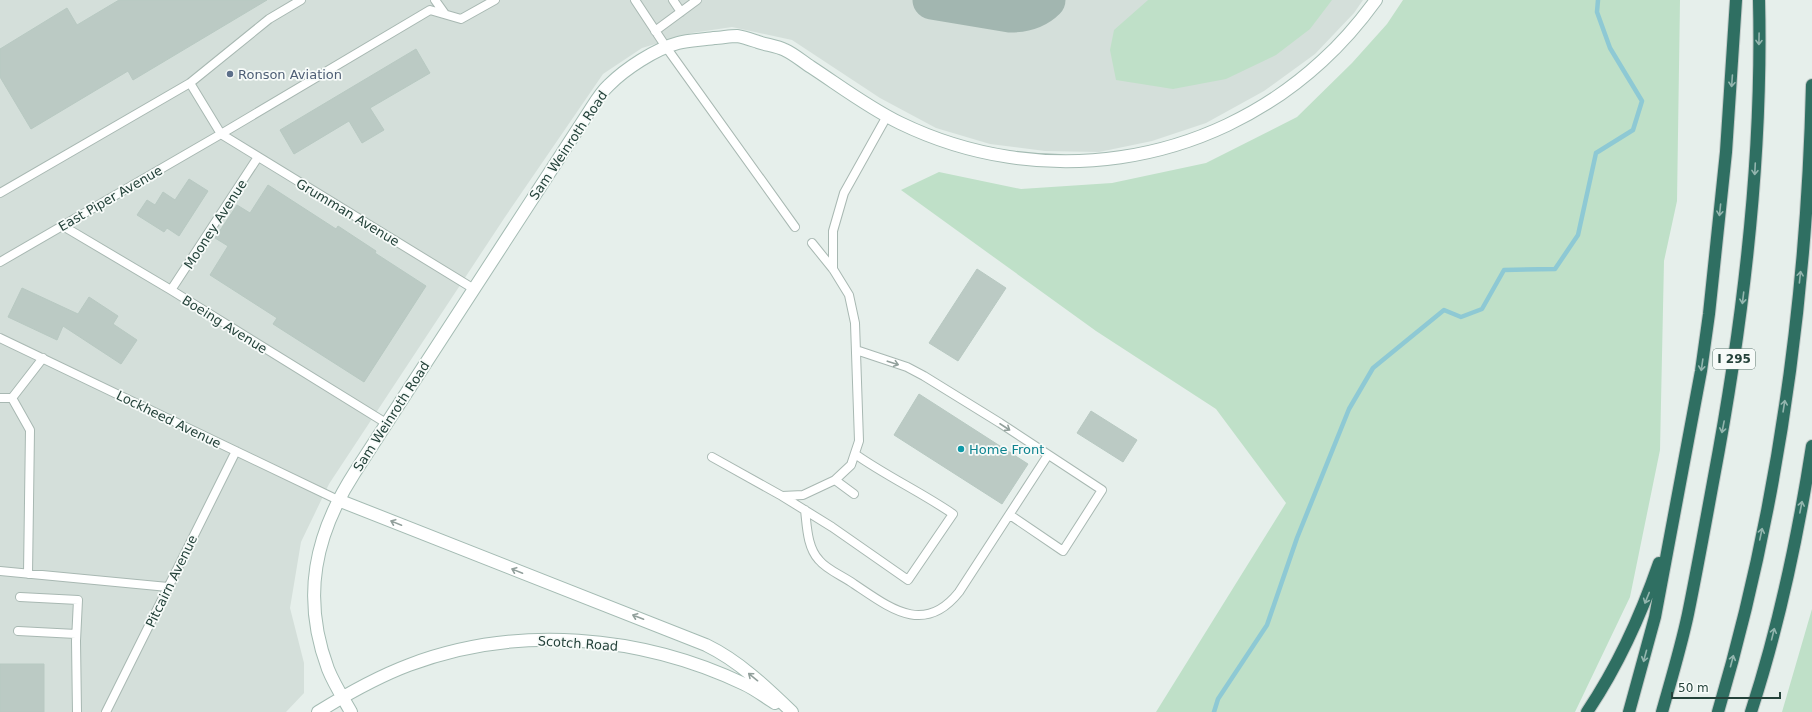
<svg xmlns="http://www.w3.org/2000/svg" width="1812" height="712" viewBox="0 0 1812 712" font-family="'DejaVu Sans',sans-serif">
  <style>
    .built { fill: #d4dfda }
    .green { fill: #bfe0c8 }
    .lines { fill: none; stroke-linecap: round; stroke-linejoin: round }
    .stream { stroke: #8ec9d4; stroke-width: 4.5 }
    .taxiway { stroke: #a2b6b0; stroke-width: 39 }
    .building { fill: #bbcac4; stroke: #b8c9c2 }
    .lane-casing { stroke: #a8b8b2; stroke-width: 10 }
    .secondary-casing { stroke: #a4bbb3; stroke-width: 14 }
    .highway-casing { stroke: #c2cac8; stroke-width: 14 }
    .lane { stroke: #fff; stroke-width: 8 }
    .secondary { stroke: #fff; stroke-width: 12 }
    .highway { stroke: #2f6f62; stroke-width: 12 }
    .oneway { stroke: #93b5ae }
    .oneway2 { stroke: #92a09c }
    .service-dot { fill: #5c6f8a; stroke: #f7fbf9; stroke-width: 1.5 }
    .culture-dot { fill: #0f9aa8; stroke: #f7fbf9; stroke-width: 1.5 }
    .labels { text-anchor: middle; stroke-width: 3.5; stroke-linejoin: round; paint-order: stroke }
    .shield { fill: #f7fbf9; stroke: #637a73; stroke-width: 1 }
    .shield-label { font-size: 12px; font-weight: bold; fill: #24423a }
    .service-label { font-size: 13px; fill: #4e5e75; stroke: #f7fbf9; text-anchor: start }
    .street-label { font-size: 13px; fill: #24423a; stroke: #f7fbf9 }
    .culture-label { font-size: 13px; fill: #0d838f; stroke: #f7fbf9; text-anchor: start }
  </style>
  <rect width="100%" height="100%" fill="#e6efeb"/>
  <path class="built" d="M0,0H1363L1354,13L1315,54L1264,91L1206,123L1152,141L1099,152L1045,151L990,144L936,128L880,98L792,40L732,27L692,33L642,48L603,74L505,217L329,484L301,542L290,608L304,663V693L286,712H0Z"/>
  <path class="green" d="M1148,0H1332L1310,29L1276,55L1226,79L1173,89L1116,80L1110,50L1114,30Z
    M1403,0H1680L1677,201L1664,261L1660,450L1630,597L1575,712H1156L1286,503L1216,409L1096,331L901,190L939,172L1021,189L1112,183L1206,163L1297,117L1352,63L1387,24Z
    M1812,609V712H1782Z"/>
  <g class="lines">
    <path class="stream" d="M1214,712L1218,699L1267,625L1297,538L1349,409L1373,368L1444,310L1461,317L1482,309L1504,270L1555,269L1578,235L1596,153L1633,130L1642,101L1610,48L1597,12L1598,0"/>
    <path class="taxiway" d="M932,0L1010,13C1024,13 1036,10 1046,0"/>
  </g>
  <path class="building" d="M119,0H267L133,80L128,71L31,129L0,77V49L67,8L77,25Z
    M416,49L430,73L370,108L384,130L362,143L349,121L294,154L280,130Z
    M189,179L208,191L179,236L167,228L164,232L137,215L147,200L155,205L163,192L175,200Z
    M268,185L336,229L338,226L376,251L375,253L426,286L364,382L273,324L277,318L210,275L228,246L215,238L237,205L250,213Z
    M977,269L1006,288L958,361L929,343Z
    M22,288L78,314L89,297L118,316L113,324L137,340L121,364L63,326L57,340L8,317Z
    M919,394L1028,464L1002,504L894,435Z
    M1091,411L1137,440L1123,462L1077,433Z
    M0,664H44V712H0Z"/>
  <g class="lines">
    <defs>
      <path id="lane" d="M301,0L269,19L190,83L221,134L474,289
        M435,0L445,14
        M635,0L666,47L795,227
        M673,0L681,12
        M655,31L697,0
        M0,193L190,83
        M63,226L171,290L386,423
        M0,262L221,134L430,10L461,19L495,0
        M833,269V231L844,193L887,116
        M171,290L258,157
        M0,338L338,500
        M856,350L907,367L924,376L1000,423L1102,490L1063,551L1010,515
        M0,398H12
        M712,457L782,496L803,495L835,480L851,465L859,441L855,323L849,295L833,269L812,243
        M835,480L854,494
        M782,496L832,527L908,580L953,514C921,492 886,476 855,454
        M805,510C807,526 807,547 819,560C827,570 843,576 854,584C890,608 924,636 959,592L1048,455
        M0,571L168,587
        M28,574L30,430L12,398L43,358
        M20,597L78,600L76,641L77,712
        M18,631L76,634
        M106,712L236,451"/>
      <path id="secondary" d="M338,500L706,645C739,661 766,687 792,712
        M318,712C347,694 377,677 409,665C517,624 641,635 744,684C755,689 765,697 775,703
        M351,712C343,698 334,684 328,669C301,597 315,534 355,472L585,118C592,108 599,94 609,85C625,69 655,49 678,43C689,40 702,40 714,38C721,38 729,36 737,36C744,37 752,40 758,42C767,45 777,46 785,50C794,54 803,62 811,67C840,86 869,108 900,123C1040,191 1207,167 1322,61C1342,43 1360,22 1376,0"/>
      <path id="highway" d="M1587,712C1618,666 1641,615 1659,563
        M1629,712L1655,617L1701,371L1709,314L1726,152L1736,0
        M1662,712C1671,680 1681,647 1688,614C1697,570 1705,526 1713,482C1743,324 1763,162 1759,0
        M1718,712C1778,509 1807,296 1812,85
        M1751,712C1779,626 1798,536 1812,446"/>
    </defs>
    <use href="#lane" class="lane-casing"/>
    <use href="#secondary" class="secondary-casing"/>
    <use href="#highway" class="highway-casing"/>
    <use href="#lane" class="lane"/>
    <use href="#secondary" class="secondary"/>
    <use href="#highway" class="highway"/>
  </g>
  <defs><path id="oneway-shaft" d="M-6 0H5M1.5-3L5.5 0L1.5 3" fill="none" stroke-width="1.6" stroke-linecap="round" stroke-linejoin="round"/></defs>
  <g class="oneway">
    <use href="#oneway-shaft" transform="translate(1759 39) rotate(91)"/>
    <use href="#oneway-shaft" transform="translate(1732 81) rotate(94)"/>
    <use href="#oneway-shaft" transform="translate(1755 169) rotate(93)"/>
    <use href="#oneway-shaft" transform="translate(1720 210) rotate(96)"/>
    <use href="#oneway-shaft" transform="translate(1800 277) rotate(-84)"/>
    <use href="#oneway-shaft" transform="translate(1743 298) rotate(97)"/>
    <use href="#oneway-shaft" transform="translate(1702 365) rotate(98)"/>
    <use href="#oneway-shaft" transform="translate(1784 406) rotate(-81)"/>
    <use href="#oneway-shaft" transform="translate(1723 427) rotate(101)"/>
    <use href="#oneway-shaft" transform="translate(1801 507) rotate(-79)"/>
    <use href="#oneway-shaft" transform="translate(1761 534) rotate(-78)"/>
    <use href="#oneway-shaft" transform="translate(1647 598) rotate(112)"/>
    <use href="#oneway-shaft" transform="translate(1773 634) rotate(-76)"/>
    <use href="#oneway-shaft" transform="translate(1645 656) rotate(105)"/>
    <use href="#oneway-shaft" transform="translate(1732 661) rotate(-75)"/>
  </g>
  <g class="oneway2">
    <use href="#oneway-shaft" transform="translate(893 363) rotate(18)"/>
    <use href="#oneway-shaft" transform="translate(1005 427) rotate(33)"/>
    <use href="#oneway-shaft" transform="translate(396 523) rotate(-158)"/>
    <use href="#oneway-shaft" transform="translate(517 571) rotate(-158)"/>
    <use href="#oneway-shaft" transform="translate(638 617) rotate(-159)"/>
    <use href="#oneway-shaft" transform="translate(753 677) rotate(-141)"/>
  </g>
  <circle class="service-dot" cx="230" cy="74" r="4"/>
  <circle class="culture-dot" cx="961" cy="449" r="4"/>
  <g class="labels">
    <rect class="shield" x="1713" y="349" width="42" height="20" rx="3"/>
    <g class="shield-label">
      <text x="1734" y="363">I 295</text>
    </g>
    <g class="service-label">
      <text x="238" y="79">Ronson Aviation</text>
    </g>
    <g class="street-label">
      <text transform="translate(568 145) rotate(-56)" y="5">Sam Weinroth Road</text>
      <text transform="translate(110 198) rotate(-30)" y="5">East Piper Avenue</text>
      <text transform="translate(348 212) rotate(31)" y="5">Grumman Avenue</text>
      <text transform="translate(215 224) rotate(-57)" y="5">Mooney Avenue</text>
      <text transform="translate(225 324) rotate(32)" y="5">Boeing Avenue</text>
      <text transform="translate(391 416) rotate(-57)" y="5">Sam Weinroth Road</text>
      <text transform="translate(169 419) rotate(26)" y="5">Lockheed Avenue</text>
      <text transform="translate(171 581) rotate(-64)" y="5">Pitcairn Avenue</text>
      <text transform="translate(578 643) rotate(4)" y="5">Scotch Road</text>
    </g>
    <g class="culture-label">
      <text x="969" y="454">Home Front</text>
    </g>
  </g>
  <path d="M1672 692v6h108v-6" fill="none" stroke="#24423a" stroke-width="2"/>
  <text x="1678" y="692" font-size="12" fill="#24423a" stroke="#f7fbf9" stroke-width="3" paint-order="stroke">50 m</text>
</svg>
